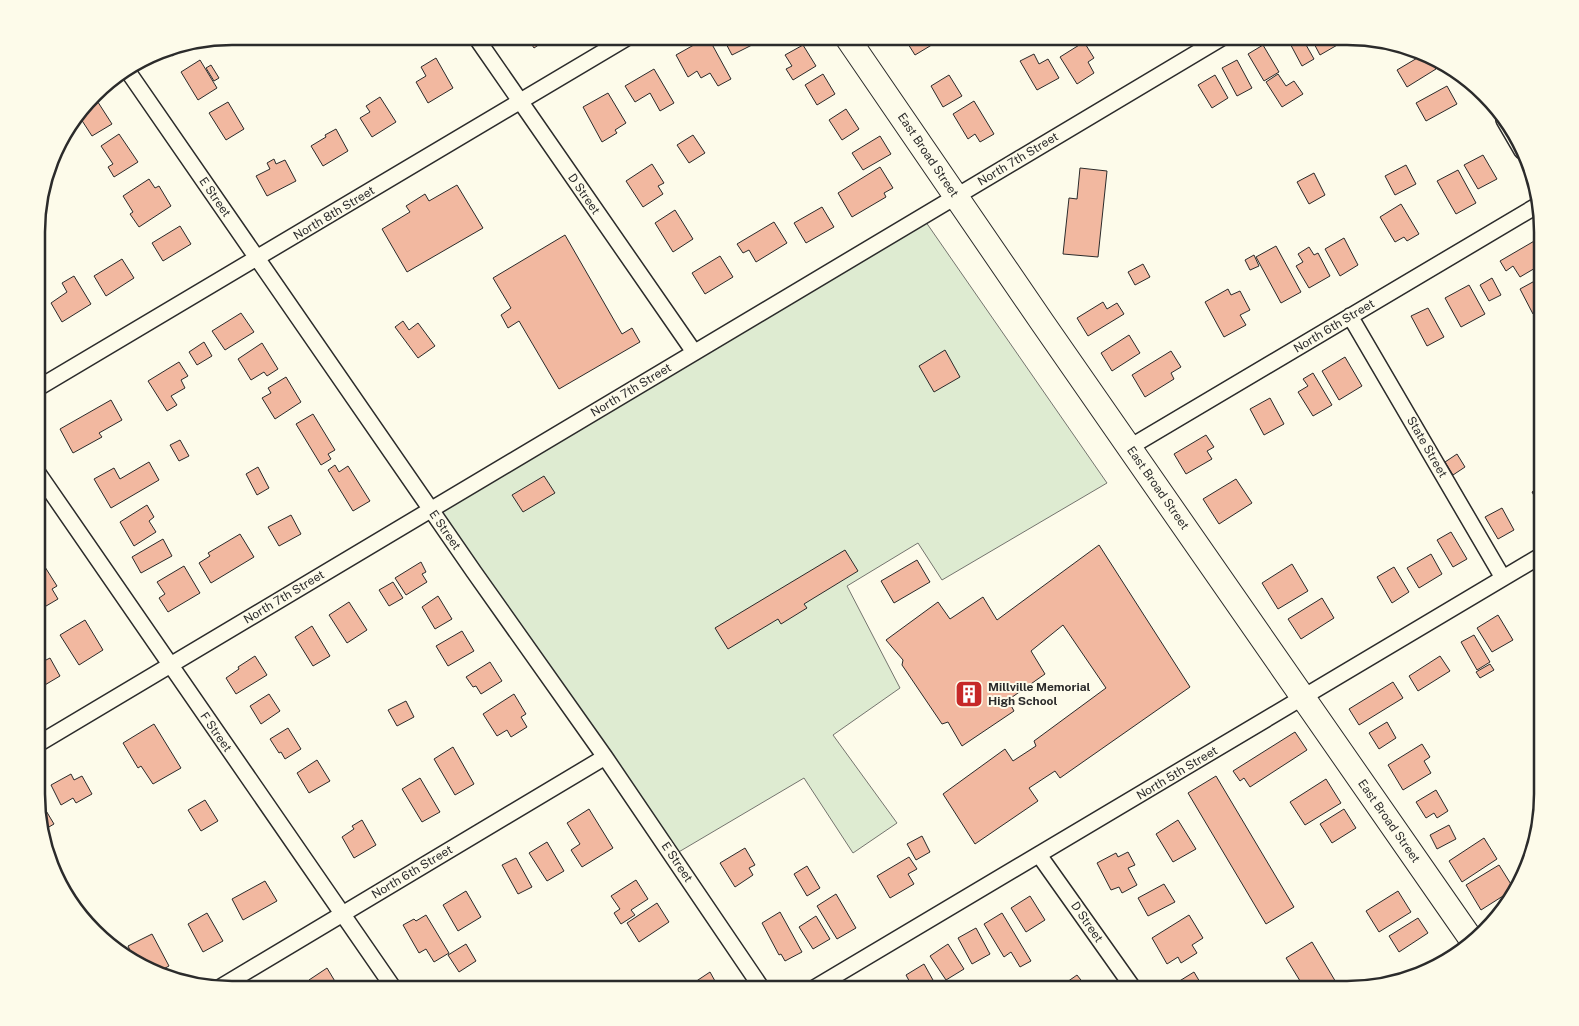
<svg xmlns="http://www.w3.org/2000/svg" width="1579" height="1026" viewBox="0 0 1579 1026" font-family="'Public Sans',sans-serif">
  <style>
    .green { fill: #deebd1; stroke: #74746e }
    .building { fill: #f2b8a0; stroke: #2b2b2b }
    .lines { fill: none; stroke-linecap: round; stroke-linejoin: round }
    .street-casing { stroke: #2b2b2b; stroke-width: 18 }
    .primary-casing { stroke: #2b2b2b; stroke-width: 26 }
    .street { stroke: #fdfbea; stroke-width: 15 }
    .primary { stroke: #fdfbea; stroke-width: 24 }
    .labels { text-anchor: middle; stroke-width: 4; stroke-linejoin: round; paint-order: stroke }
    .street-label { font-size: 12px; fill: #2b2b2b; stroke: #fdfbea }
    .poi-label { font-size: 12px; font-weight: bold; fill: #2b2b2b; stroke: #fdfbea; text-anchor: start }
    .rim { fill: none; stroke: #2b2b2b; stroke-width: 2.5 }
  </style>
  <rect width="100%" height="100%" fill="#fdfbea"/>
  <path class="green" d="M921,215L1107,483L942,580L918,543L847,586L900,688L833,735L897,823L853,853L804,778L677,853L435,508Z"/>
  <path class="building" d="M526,36H552L534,48Z
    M722,36H749L754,44L732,55Z
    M903,36H944L945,37L915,55Z
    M1286,36H1301L1314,59L1302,66Z
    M1310,36H1335L1339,44L1320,55Z
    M708,37L731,79L718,86L710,73L701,78L697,71L688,77L676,55Z
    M1084,42L1094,58L1088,62L1094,73L1077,84L1060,57Z
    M803,45L816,66L793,80L786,69L792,66L785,55Z
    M1263,45L1279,72L1264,81L1248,54Z
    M185,46L186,47L172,56L168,49Z
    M1034,54L1039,64L1048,59L1059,78L1037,90L1020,61Z
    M1424,54L1427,55L1436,69L1407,87L1397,70Z
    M436,58L453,88L428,103L416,82L426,76L421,67Z
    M200,60L217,88L198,100L181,72Z
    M1237,60L1252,88L1237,96L1222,68Z
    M211,65L219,78L214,81L206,68Z
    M654,69L674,103L660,111L650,93L635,102L625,86Z
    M823,74L835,94L817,105L805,85Z
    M1278,74L1286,86L1294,81L1303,94L1282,107L1266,82Z
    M949,75L962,96L943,107L931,86Z
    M1215,75L1228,98L1212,108L1198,85Z
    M1447,86L1457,104L1426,121L1416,103Z
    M608,93L626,123L615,130L617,133L602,142L583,107Z
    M94,96L112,124L92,136L79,116Z
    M380,97L396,122L372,137L360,118L370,112L366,106Z
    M974,101L994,134L980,142L975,134L968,139L953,114Z
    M228,102L244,129L226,140L209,113Z
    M846,109L859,129L842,140L829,120Z
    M336,129L348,151L323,166L311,146L326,137L325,135Z
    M119,134L138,162L114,177L108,167L113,164L101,146Z
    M693,135L705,153L689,163L677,145Z
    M880,136L891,154L863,170L852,153Z
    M1483,155L1497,179L1478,189L1464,165Z
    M274,159L276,164L285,160L296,181L267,196L256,176L270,169L267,163Z
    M652,164L664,183L658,186L663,194L643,207L626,181Z
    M1406,165L1416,184L1395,195L1385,176Z
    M880,167L893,188L884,193L886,197L852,217L838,193Z
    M1080,168L1107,171L1098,257L1063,254L1069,198L1077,199Z
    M1458,170L1476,203L1456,214L1437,181Z
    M1314,173L1325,195L1309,204L1297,182Z
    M149,179L155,188L159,186L171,206L139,227L130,214L133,212L123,196Z
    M457,185L483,228L407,272L382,229L410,212L406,206L425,194L429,201Z
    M1401,204L1419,234L1407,241L1404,237L1395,242L1380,217Z
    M822,207L834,227L806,243L794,223Z
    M675,210L693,239L673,252L655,223Z
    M774,222L787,243L756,262L749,250L743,253L737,244Z
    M180,226L191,244L163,261L152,243Z
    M565,235L622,334L632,328L640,342L559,389L519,321L508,328L501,315L511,308L493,278Z
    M1344,238L1358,265L1340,276L1325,249Z
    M1536,240L1542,251V264L1520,277L1513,266L1506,271L1500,261Z
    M1276,246L1301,292L1281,303L1256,257Z
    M1309,247L1314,255L1318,253L1330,276L1309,288L1296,266L1303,262L1298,254Z
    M1254,255L1259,266L1250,270L1245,260Z
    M720,256L733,277L705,294L692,273Z
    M122,259L134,278L106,296L94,276Z
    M1143,264L1150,277L1135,285L1128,272Z
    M74,276L91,304L62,322L51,303L67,292L62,283Z
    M1542,277V309L1533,314L1520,289Z
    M1492,278L1501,295L1489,301L1480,285Z
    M1469,285L1485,314L1461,327L1445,298Z
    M1228,289L1231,295L1240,291L1250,310L1240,315L1246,325L1224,337L1205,302Z
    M1103,302L1107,309L1117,303L1124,314L1088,336L1077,318Z
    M1428,308L1444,337L1427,346L1411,316Z
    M241,313L254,332L225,350L212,331Z
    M403,321L409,330L418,323L435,346L418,358L395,327Z
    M1129,335L1140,353L1112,371L1101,353Z
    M204,342L212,356L197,365L189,352Z
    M262,343L278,369L267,376L264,372L251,380L238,359Z
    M945,350L960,377L934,392L919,366Z
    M1171,351L1181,367L1171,373L1174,379L1145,397L1132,375Z
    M1345,357L1362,386L1339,400L1322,371Z
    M179,362L188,376L181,380L185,388L171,396L177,405L167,411L148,381Z
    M1313,373L1332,405L1313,416L1298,392L1308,386L1303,379Z
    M286,377L301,402L275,419L262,398L271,393L268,388Z
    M1270,398L1284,424L1264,435L1250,409Z
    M111,400L122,420L99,433L102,437L73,453L60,429Z
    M313,414L335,450L328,454L331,459L321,465L296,424Z
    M1206,435L1214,447L1207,451L1212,459L1186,474L1174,454Z
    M180,440L189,456L179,461L170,445Z
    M1457,454L1465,467L1453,475L1445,462Z
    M149,462L159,480L111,508L94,479L114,468L120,479Z
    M335,465L339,472L348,466L370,501L353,511L328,470Z
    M258,467L269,488L257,495L246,474Z
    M544,476L555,493L523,512L512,495Z
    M1236,479L1252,503L1219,524L1203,499Z
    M1542,486V510L1532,492Z
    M147,505L154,517L149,521L156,532L134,546L120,522Z
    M1502,508L1514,530L1498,539L1485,517Z
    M291,515L301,534L279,546L268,527Z
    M1451,532L1467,559L1453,567L1437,540Z
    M240,534L254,557L211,583L199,563L210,556L208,553Z
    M163,539L172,556L141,573L132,557Z
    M1099,545L1190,687L1060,778L1055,771L1029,788L1038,801L975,844L943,794L1005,749L1013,761L1036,746L1034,741L1106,688L1063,625L1031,651L1045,674L1008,700L1014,711L962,746L948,722L942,724L902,665L903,660L886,640L938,602L950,619L983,597L997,620Z
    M845,550L858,571L804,604L807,608L781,624L778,619L728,649L715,628Z
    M1431,554L1442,574L1419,588L1407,568Z
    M917,560L930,582L894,603L881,581Z
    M421,562L426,572L422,574L427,582L406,595L395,578Z
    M1292,564L1308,591L1278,609L1262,583Z
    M184,566L200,593L168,612L159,598L165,594L157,582Z
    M45,567L57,586L52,589L58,599L41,609L38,603V571Z
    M1394,567L1409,592L1392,603L1377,577Z
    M393,582L403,598L389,606L379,590Z
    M438,596L452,619L435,629L422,607Z
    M1542,596V615L1534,600Z
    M1322,598L1334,618L1301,639L1288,619Z
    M349,602L367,630L347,643L329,615Z
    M1498,615L1513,640L1492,652L1477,628Z
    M85,620L103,650L79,665L60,635Z
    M312,626L330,656L313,666L295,637Z
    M462,631L474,651L448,666L436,646Z
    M1474,635L1490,662L1477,670L1461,642Z
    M255,656L267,675L236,694L226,678L239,669L238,667Z
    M1440,656L1450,671L1418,691L1409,676Z
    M50,658L60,676L38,689V664Z
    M490,662L502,681L481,694L476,686L473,687L466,677Z
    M1490,664L1494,670L1480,678L1476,672Z
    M1393,682L1403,698L1359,725L1349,709Z
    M269,694L280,711L261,724L250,706Z
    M514,694L526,714L521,717L527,727L511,737L507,730L497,736L483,714Z
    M406,701L414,717L397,726L388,710Z
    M1387,722L1396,738L1379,749L1369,733Z
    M154,724L181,768L153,784L141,766L138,768L123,743Z
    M288,728L301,749L285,759L281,752L279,753L270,739Z
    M1295,732L1307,750L1250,787L1244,778L1240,781L1233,771Z
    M1422,744L1430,757L1424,761L1431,773L1403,790L1388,765Z
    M453,747L474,784L455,795L434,759Z
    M317,760L330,781L309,793L297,773Z
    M71,774L74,780L82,776L92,794L76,803L73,798L61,805L51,785Z
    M1216,776L1294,907L1266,924L1188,793Z
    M420,778L440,812L422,822L402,789Z
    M1326,779L1341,803L1305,825L1290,802Z
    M1436,790L1448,811L1437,818L1434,813L1426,818L1416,802Z
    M39,799L54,824L42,831L38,819V800Z
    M205,800L218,821L201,831L188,810Z
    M589,809L613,848L582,867L571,850L580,844L567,823Z
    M1344,809L1356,828L1332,843L1320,824Z
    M362,820L376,845L354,858L342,837L354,829L352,826Z
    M1178,820L1196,849L1173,862L1156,834Z
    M1449,825L1456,839L1437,849L1430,835Z
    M922,836L930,852L916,860L907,844Z
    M1484,838L1497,859L1462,882L1449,861Z
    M547,842L564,871L547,881L529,853Z
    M745,848L755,865L749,868L753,875L735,887L720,863Z
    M1128,852L1135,865L1128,868L1137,885L1122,893L1119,887L1111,890L1097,863L1116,853L1118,857Z
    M909,857L917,869L908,874L914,884L890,898L877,876Z
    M516,858L532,887L518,894L502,865Z
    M1499,865L1514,889L1481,910L1466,885Z
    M807,866L820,888L807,896L794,874Z
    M636,880L648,899L631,910L635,915L621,924L614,913L620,909L611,896Z
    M265,881L277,901L243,920L232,899Z
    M1164,884L1175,902L1148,916L1138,898Z
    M466,891L481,917L458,931L443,905Z
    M1398,891L1411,912L1379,932L1366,911Z
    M836,894L856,928L837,939L817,906Z
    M1030,896L1045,920L1026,932L1011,908Z
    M657,903L669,922L639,942L627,923Z
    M780,912L802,952L785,961L781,954L779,955L762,923Z
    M207,913L223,941L203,952L188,924Z
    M1002,913L1031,961L1020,967L1011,952L1004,957L984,924Z
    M426,915L449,953L434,962L426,949L419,953L403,925L414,919L416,921Z
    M1189,915L1203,938L1192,945L1197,953L1181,963L1178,957L1167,964L1152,938Z
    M816,916L830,939L813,949L799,927Z
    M1418,918L1428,933L1399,952L1389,936Z
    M976,928L990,954L972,964L958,938Z
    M152,934L169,966L156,973L136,963L128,946Z
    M1312,942L1340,989H1305L1286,958Z
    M466,944L476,961L459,972L448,955Z
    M948,944L964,969L946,980L930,956Z
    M924,964L938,989L914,990L906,975Z
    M327,968L339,988L336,990H315L309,980Z
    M710,972L720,990H699L695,982Z
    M1194,972L1204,989H1176L1173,985Z
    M1077,975L1088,989H1057Z"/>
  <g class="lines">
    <defs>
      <path id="street" d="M475,36L694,352
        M127,70L474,572L605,757L763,990
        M1504,120L1522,151
        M1350,316L1503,578
        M38,388L630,36
        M1130,447L1538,205
        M38,473L395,990
        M38,744L1225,36
        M1039,855L1134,989
        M219,988L605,757
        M811,990L1542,555"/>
      <path id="primary" d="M846,36L1042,322L1471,939"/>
    </defs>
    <use href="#street" class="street-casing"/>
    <use href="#primary" class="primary-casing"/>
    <use href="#street" class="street"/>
    <use href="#primary" class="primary"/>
  </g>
  <defs>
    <symbol id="building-square" viewBox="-11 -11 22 22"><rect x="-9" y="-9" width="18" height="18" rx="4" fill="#c62828" stroke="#fdfbea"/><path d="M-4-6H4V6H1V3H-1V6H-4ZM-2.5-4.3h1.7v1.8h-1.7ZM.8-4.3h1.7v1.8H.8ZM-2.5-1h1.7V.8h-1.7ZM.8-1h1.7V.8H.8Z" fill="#fff"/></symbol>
  </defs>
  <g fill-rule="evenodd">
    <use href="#building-square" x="953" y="678" width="32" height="32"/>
  </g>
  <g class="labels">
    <g class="street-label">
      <text transform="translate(928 155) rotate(56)" y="4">East Broad Street</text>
      <text transform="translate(1018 159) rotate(-31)" y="4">North 7th Street</text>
      <text transform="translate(584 194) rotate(55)" y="4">D Street</text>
      <text transform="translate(215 197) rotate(55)" y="4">E Street</text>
      <text transform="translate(334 213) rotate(-31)" y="4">North 8th Street</text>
      <text transform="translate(1334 326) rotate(-31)" y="4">North 6th Street</text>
      <text transform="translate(631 390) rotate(-31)" y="4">North 7th Street</text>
      <text transform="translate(1427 447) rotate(60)" y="4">State Street</text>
      <text transform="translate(1158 488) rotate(55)" y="4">East Broad Street</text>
      <text transform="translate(445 530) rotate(55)" y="4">E Street</text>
      <text transform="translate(284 597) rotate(-31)" y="4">North 7th Street</text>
      <text transform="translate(216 732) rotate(55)" y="4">F Street</text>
      <text transform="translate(1177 773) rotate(-31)" y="4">North 5th Street</text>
      <text transform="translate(1389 821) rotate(55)" y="4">East Broad Street</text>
      <text transform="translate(677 862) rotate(56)" y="4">E Street</text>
      <text transform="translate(412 872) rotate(-31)" y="4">North 6th Street</text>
      <text transform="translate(1087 922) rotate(55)" y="4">D Street</text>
    </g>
    <g class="poi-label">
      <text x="988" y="691">Millville Memorial<tspan x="988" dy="14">High School</tspan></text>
    </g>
  </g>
  <path d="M0 0H1579V1026H0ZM232 45H1347A187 187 0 0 1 1534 232V794A187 187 0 0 1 1347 981H232A187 187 0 0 1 45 794V232A187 187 0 0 1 232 45Z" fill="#fdfbea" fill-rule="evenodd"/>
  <path class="rim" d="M232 45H1347A187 187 0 0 1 1534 232V794A187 187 0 0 1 1347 981H232A187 187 0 0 1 45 794V232A187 187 0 0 1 232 45Z"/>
</svg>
